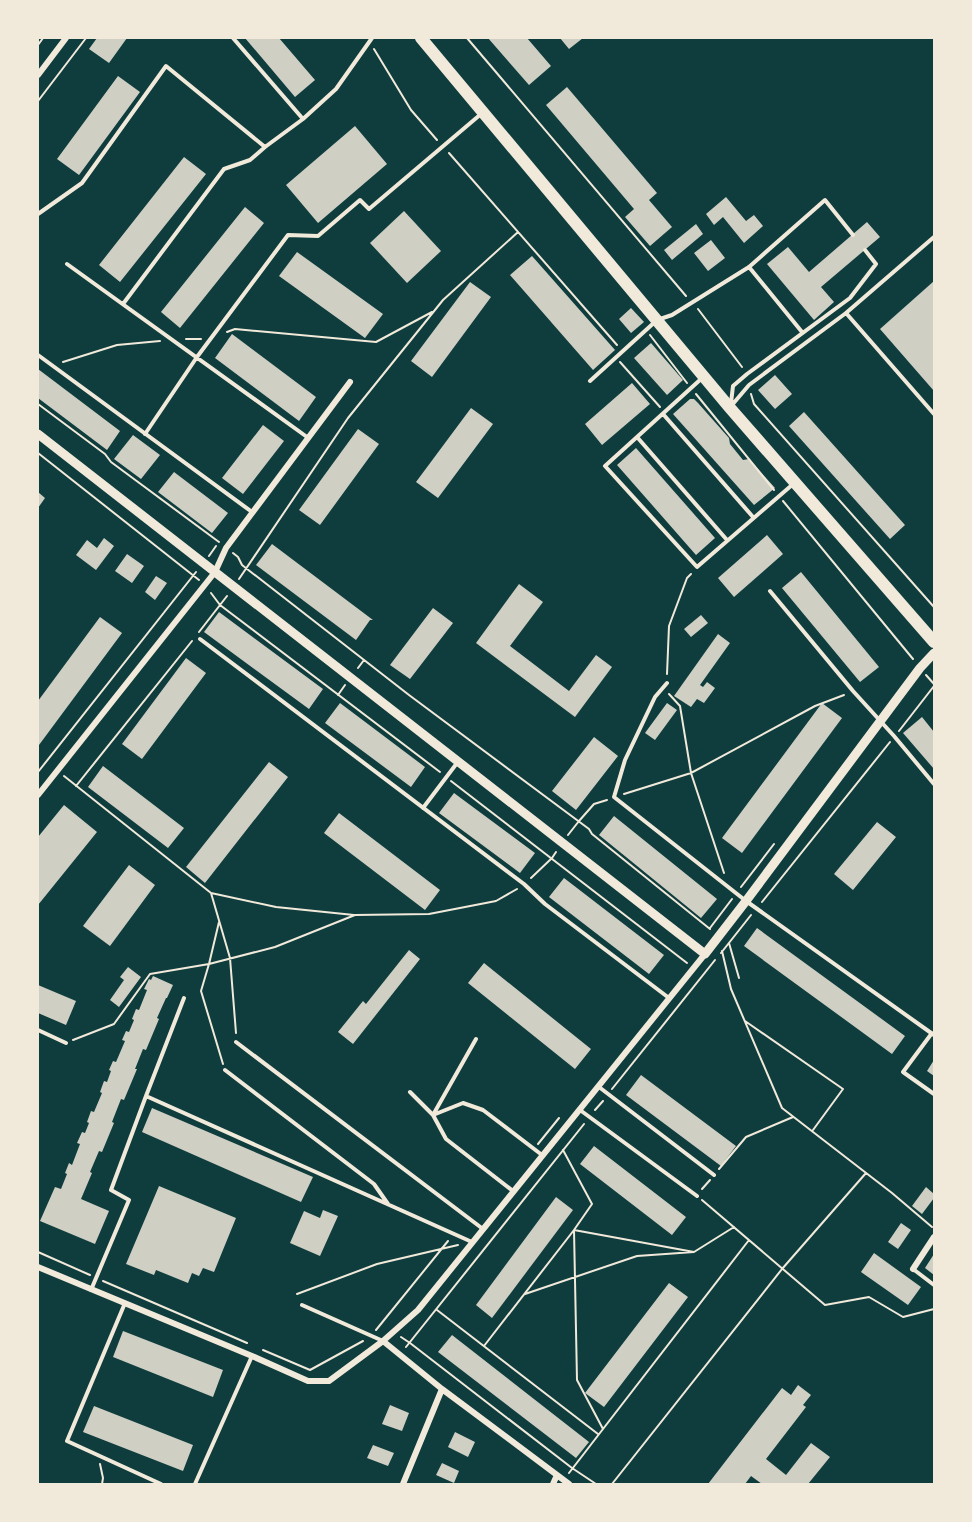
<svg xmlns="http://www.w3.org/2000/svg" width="972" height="1522" viewBox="0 0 972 1522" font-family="Georgia,serif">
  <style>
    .building { fill: #cfcfc3 }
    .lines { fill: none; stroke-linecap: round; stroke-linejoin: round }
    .path { stroke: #f1e9da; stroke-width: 2 }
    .service { stroke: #f1e9da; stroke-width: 4 }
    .minor { stroke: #f1e9da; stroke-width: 6 }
    .tertiary { stroke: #f1e9da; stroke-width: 9 }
    .primary { stroke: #f1e9da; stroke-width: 12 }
  </style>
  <rect width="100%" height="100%" fill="#0f3d3e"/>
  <path class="building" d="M97,38H127L109,63L89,49Z
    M245,38H279L315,80L295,97Z
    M488,38H527L551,66L529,85Z
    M560,38H583L569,49Z
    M118,76L140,92L79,175L57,159Z
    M567,87L657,193L649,200L672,227L650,246L625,217L634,209L546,105Z
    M355,126L387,164L318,223L286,185Z
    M184,157L206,174L120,282L99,265Z
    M726,197L746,221L754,215L763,226L744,243L723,217L714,225L706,214Z
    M245,207L264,223L180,328L161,312Z
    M404,211L441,251L407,283L370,243Z
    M867,222L880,237L821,287L834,302L814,320L767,264L788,247L809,272Z
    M696,224L703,234L672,260L664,250Z
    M711,240L725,258L708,271L694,253Z
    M297,252L383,314L365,338L279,276Z
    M532,256L615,350L593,370L510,275Z
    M934,281V391L880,329Z
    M470,282L491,297L432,377L411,361Z
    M631,308L644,322L631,333L619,319Z
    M232,334L316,397L299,421L215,358Z
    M651,343L683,380L667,395L634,358Z
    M38,369L120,431L107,450L38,398Z
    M775,375L792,394L775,409L758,390Z
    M632,383L650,404L602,445L585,424Z
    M690,399H694L698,403L729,438L730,444L743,460L749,459L775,488L754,505L673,414Z
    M471,408L493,424L438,498L416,482Z
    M804,412L905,525L890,539L789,426Z
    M263,425L284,441L243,494L222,478Z
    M358,429L379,444L320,525L299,510Z
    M133,435L160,455L141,479L114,459Z
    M636,448L715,538L696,555L617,465Z
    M174,472L228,513L212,533L158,492Z
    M38,492L45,498L38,508Z
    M767,535L783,554L734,597L718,578Z
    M104,538L114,546L96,570L76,555L87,540L97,548Z
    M272,544L373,620H370L356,640L256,565Z
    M127,554L144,566L132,583L115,571Z
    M801,572L879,667L860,682L782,588Z
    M156,576L167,583L155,600L145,592Z
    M519,584L543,602L510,646L569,691L596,655L612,667L575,717L476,643Z
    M433,608L453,623L410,679L390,665Z
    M219,612L323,689L309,709L204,632Z
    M701,615L708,623L691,637L684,629Z
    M100,617L122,633L39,745L38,744V701Z
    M718,634L730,643L700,685L703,687L707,682L715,688L704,703L697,699L691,707L674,696Z
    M186,658L206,673L142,759L122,744Z
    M340,703L425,767L411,787L325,723Z
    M667,703L677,710L655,740L645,733Z
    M822,703L842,718L742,853L722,838Z
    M922,717L934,732V769L903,733Z
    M594,737L618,756L576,810L552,791Z
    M269,762L288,777L205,883L186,867Z
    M103,766L184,828L168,848L88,787Z
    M454,793L535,853L520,873L439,813Z
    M64,805L97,832L38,905V837Z
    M339,813L440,890L425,910L324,833Z
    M614,816L717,899L701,918L599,835Z
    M877,822L896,837L853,890L834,874Z
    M129,865L155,885L110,946L83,926Z
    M564,878L664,955L649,974L549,897Z
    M757,928L905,1036L892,1054L744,946Z
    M409,950L420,959L353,1044L338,1032L363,1001L366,1004Z
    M484,963L591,1049L575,1069L468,983Z
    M128,967L141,977L119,1007L110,1000L124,980L120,977Z
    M153,976L173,985L167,998H166L157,1018L159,1019L146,1050L143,1049L135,1069H137L124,1100L121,1099L112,1122L114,1123L102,1152L99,1151L90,1172L92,1173L81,1199L109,1211L95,1244L40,1221L55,1187L61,1189L67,1174L65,1173L69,1163L72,1165L80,1144L77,1143L82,1132L85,1133L89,1123L87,1122L91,1111L94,1112L102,1093L100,1092L104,1081L107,1082L111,1071L109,1070L113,1061L116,1062L125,1041L122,1040L126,1031L129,1032L134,1020L132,1019L136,1009L139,1010L147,990L144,989L149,979L151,980Z
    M38,985L76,1001L66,1025L38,1013Z
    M934,1060V1076L927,1071Z
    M641,1075L736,1146L721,1166L626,1095Z
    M152,1108L313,1177L301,1202L142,1132Z
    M594,1146L686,1217L672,1235L580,1164Z
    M159,1186L236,1218L214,1272L203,1268L199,1276L192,1273L188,1283L156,1270L154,1275L126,1264Z
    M926,1187L934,1194V1198L922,1214L912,1206Z
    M556,1197L573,1210L492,1318L476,1305Z
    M323,1210L338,1216L320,1256L290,1243L304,1211L320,1218Z
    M901,1223L911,1230L898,1249L888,1242Z
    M874,1253L921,1287L908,1305L861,1272Z
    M934,1254V1275L925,1268Z
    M669,1283L688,1297L604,1407L585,1393Z
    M123,1331L223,1370L213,1397L113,1357Z
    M452,1335L589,1442L576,1458L438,1352Z
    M798,1385L811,1395L803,1405L806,1407L766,1459L786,1475L811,1443L830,1457L808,1484H762L751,1476L745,1484H708L782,1388L791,1395Z
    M390,1405L409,1413L402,1431L382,1424Z
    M94,1406L193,1445L183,1471L83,1432Z
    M455,1432L475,1442L468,1457L448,1447Z
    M373,1445L394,1453L388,1466L367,1458Z
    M442,1463L459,1471L454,1483L436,1475Z"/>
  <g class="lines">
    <path class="path" d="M467,38L686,296
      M38,45L43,38
      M374,49L411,110L437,140
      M38,101L86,38
      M449,153L617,345
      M698,309L742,367
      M227,332L235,329L376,342L432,312
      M650,335L687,383
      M186,339H201
      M63,362L117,345L160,341
      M620,362L660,407
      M696,394L774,490
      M751,394L754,404L934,607
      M38,404L105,454L111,462L219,542
      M38,453L199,580
      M783,501L913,659
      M233,553L238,557L242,565L409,695L589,829L592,834L710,929
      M209,556L216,546
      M239,579L348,418L443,300L518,232
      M211,593L220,605L440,772
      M199,632L227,596
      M358,668L364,660
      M667,674L669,626L687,578L691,574
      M926,675L934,684
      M669,694L680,706L691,773L724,873
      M338,695L345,685
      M899,731L934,686
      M38,772L196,572
      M64,776L211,893L276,907L354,915
      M451,781L687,963
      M76,786L192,641
      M624,794L691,773L815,706L844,695
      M568,835L579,821L594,804L607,800
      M531,878L552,858L556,852
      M741,887L774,844
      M211,893L230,958L236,1033
      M762,902L890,742
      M219,922L209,964L201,991L223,1064
      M710,928L732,899
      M729,943L739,978
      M722,951L731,989L782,1108L892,1193L932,1227
      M721,953L751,915
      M745,1021L843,1089L813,1130
      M73,1040L114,1024L150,974L209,964L275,947L355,915L429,914L496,901L517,889
      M612,1089L715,960
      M595,1110L603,1101
      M538,1144L559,1118
      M719,1169L746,1137L793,1117
      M702,1189L710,1180
      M702,1200L825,1305L869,1297L903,1317L934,1309
      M38,1252L90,1275
      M103,1281L247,1343
      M297,1294L377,1264L458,1245
      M525,1294L637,1256L694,1252L734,1227
      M437,1310L598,1434
      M376,1330L448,1241
      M401,1337L410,1343L572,1468L596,1484
      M484,1346L574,1230L592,1204L563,1150
      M406,1347L584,1124
      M263,1350L310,1370L363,1341
      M603,1429L577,1380L574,1230L694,1252
      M100,1464L103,1478L102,1484
      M569,1473L749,1240
      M612,1484L782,1269L866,1173"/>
    <path class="service" d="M233,38L303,119
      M265,147L303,119L336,89L372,38
      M38,214L82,183L166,66L265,147L250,160L224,169L123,304
      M67,264L307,437
      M749,267L802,332
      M846,313L934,414
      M38,355L252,512
      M701,379L605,466L697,567L792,485
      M590,381L657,320L672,315L749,267L825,200L853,235
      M731,403L733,386L747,374L850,298L876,264L865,250
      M732,405L749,385L846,313L934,237
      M663,414L753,517
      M145,434L197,357L288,235L318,236L360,200L369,209L481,114
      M637,437L727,540
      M770,591L853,691L894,736L934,784
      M200,639L524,884L545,904L669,998
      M667,683L655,697L625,760L614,797L746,901L934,1035
      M423,808L457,763
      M38,1030L66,1043
      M932,1033L903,1072L934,1094
      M476,1039L433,1115L463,1103L483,1110L542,1155
      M236,1042L483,1229
      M225,1070L374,1184L388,1204
      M599,1087L714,1175
      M410,1092L433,1115L446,1139L513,1191
      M146,1096L472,1242
      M580,1110L697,1196
      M913,1269L934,1285
      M91,1290L129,1200L111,1190L146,1096L184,998
      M125,1303L67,1441L161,1484
      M302,1305L383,1341
      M195,1484L252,1356"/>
    <path class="minor" d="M38,75L66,38
      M38,795L215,572L226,548L350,382
      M38,1267L252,1356L308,1381H329L383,1341L418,1310L705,954
      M913,1269L934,1237
      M383,1341L442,1389L569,1484
      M403,1484L442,1389
      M553,1484L557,1475"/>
    <path class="tertiary" d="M38,434L705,954L746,901L920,668L934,653"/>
    <path class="primary" d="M421,38L730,408L934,642"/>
  </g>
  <rect width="972" height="1522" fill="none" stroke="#f1e9da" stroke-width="78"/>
</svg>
